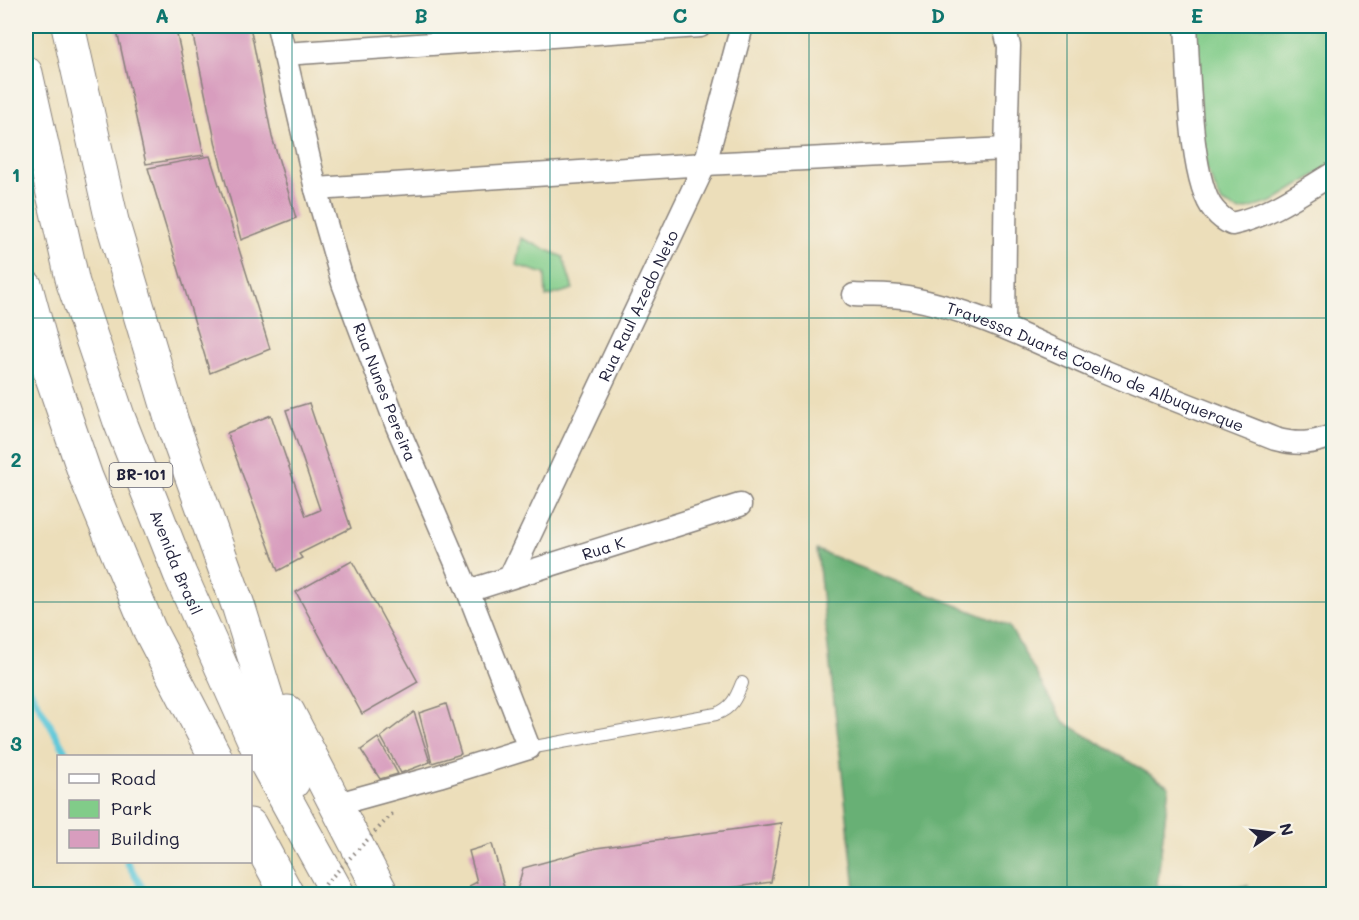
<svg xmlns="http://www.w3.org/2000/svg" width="1359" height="920" viewBox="0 0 1359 920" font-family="Mali,sans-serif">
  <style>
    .green { fill: #81cc89; stroke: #527762; stroke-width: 1.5 }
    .forest { fill: #68b075; stroke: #456958; stroke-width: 1.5 }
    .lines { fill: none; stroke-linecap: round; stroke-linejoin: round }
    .stream { stroke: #5ec8d9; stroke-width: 7 }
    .building { fill: #d89dbe }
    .lane-casing { stroke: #87807a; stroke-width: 14 }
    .street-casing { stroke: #87807a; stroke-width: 25 }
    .highway-casing { stroke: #87807a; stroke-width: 35 }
    .lane { stroke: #fff; stroke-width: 12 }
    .street { stroke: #fff; stroke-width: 22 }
    .highway { stroke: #fff; stroke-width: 33 }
    .path-bridge { stroke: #87807a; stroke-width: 4; stroke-dasharray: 1.5 4.5; stroke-linecap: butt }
    .grid { fill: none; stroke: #0f766e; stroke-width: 1.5; stroke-opacity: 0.55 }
    .labels { text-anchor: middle; stroke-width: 5; stroke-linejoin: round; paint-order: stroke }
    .shield { fill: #f7f3e8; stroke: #62616f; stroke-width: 1.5 }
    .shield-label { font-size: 15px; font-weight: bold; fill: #22223b }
    .street-label { font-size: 16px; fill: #22223b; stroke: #f7f3e8 }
    .neatline { fill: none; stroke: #0f766e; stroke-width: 2 }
    .grid-label { font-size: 20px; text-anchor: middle; font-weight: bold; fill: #0f766e }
  </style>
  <rect width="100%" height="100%" fill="#f7f3e8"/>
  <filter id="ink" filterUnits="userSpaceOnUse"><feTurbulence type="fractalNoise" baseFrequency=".0167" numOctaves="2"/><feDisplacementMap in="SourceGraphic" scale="12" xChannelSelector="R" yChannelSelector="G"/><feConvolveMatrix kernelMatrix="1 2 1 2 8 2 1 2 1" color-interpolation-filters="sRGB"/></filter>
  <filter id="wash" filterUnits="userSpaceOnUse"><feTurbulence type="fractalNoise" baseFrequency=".008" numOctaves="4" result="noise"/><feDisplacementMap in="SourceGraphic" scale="24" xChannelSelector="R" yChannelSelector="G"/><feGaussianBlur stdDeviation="1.35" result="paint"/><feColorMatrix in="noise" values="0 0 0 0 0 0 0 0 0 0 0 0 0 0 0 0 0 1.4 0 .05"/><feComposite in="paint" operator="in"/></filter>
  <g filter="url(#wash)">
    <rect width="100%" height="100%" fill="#ecdeba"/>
    <path class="green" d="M1194,26H1333V164L1272,202L1240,211L1222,203L1206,168Z
      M521,238L563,257L573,289L546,297L545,274L516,265Z"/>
    <path class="forest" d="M817,550L1009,626L1064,722L1169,786L1157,886H1248L1243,894H853L855,889Z"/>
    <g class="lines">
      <path class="stream" d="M26,683L68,756
        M127,862L146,894"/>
    </g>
    <g id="blocks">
      <path class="building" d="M116,26H175L204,155L146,164Z
        M191,26H250L272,137L296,218L241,240L217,150Z
        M210,156L270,349L210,373L148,168Z
        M309,403L351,528L299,554L302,558L278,571L227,433L271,415L306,516L320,510L286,410Z
        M352,561L418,682L362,714L296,592Z
        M446,704L461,754L432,763L419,713Z
        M414,712L430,762L401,773L381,737Z
        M378,738L398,774L380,779L361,750Z
        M782,823L771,882L689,894H516L523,868L596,848Z
        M492,844L506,894H472L469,886L477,882L469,851Z"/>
    </g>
  </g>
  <g filter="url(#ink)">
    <use href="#blocks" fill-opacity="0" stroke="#87807a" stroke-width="1.5"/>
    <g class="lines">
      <defs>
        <path id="lane" d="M529,748L716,714C732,708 736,698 742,683"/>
        <g id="street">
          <path id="s1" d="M278,26L316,189L343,283L397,426L468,591L529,748L439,776L334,805"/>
          <path d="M1004,26L1009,46L1006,149L1004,326"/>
          <path d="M1186,26C1189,67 1189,181 1214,210C1219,216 1225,221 1232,224C1269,216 1302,192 1334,173"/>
          <path d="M284,54L700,26"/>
          <path d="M316,189L705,164L1006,149"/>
          <path id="s2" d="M854,295C872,296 891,295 909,298C979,311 1037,343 1101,370C1159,394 1217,416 1275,439C1297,445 1313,444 1334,435"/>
          <path id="s3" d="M510,577L705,164L742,26"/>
          <path id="s4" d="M468,591L740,505"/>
        </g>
        <g id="highway">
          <path d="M68,26L112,221L172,422L239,608L293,782"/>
          <path id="s5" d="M26,73L73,283L119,419L180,574L256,745L338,894"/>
          <path d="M26,287L45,357L86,477L149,629L215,756"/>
          <path d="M288,712L382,894"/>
          <path d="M250,825L287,894"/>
        </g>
      </defs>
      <use href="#lane" class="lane-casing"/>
      <use href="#street" class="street-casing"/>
      <use href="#highway" class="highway-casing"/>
      <use href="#lane" class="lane"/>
      <use href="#street" class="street"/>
      <use href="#highway" class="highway"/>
      <path class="path-bridge" d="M318,894L327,882L394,812"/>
    </g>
  </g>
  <path class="grid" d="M292,26V894M550,26V894M809,26V894M1067,26V894M26,318H1334M26,602H1334"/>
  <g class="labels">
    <rect class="shield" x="109.5" y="463" width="63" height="24" rx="4.5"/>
    <g class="shield-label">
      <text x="141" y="480">BR-101</text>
    </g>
    <g class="street-label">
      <text dy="6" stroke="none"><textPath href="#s3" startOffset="300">Rua Raul Azedo Neto</textPath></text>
      <text dy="6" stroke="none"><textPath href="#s2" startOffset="254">Travessa Duarte Coelho de Albuquerque</textPath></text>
      <text dy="6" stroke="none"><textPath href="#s1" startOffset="382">Rua Nunes Pereira</textPath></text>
      <text dy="6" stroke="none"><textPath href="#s4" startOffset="142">Rua K</textPath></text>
      <text dy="6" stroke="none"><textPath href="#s5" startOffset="513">Avenida Brasil</textPath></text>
    </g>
  </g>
  <rect width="1359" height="920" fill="none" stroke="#f7f3e8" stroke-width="66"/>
  <rect x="57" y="755" width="195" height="108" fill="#f7f3e8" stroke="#a29fa3" stroke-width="1.5"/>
  <rect x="69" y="774" width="30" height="9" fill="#ffffff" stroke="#a29fa3" stroke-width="1.5"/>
  <text x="111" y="785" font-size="18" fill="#22223b">Road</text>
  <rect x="69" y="800" width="30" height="18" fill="#81cc89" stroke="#a29fa3" stroke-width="1.5"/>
  <text x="111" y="815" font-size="18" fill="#22223b">Park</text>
  <rect x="69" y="830" width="30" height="18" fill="#d89dbe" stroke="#a29fa3" stroke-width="1.5"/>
  <text x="111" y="845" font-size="18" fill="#22223b">Building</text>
  <g transform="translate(1272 833) rotate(76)" stroke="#f7f3e8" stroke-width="4.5" paint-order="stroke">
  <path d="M0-4.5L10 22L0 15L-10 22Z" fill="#22223b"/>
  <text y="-9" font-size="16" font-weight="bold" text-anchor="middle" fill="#22223b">N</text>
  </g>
  <rect x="33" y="33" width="1293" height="854" class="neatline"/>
  <g class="grid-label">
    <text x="162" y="23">A</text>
    <text x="421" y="23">B</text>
    <text x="680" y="23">C</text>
    <text x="938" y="23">D</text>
    <text x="1197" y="23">E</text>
    <text x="16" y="182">1</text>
    <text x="16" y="467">2</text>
    <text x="16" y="751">3</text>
  </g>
</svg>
